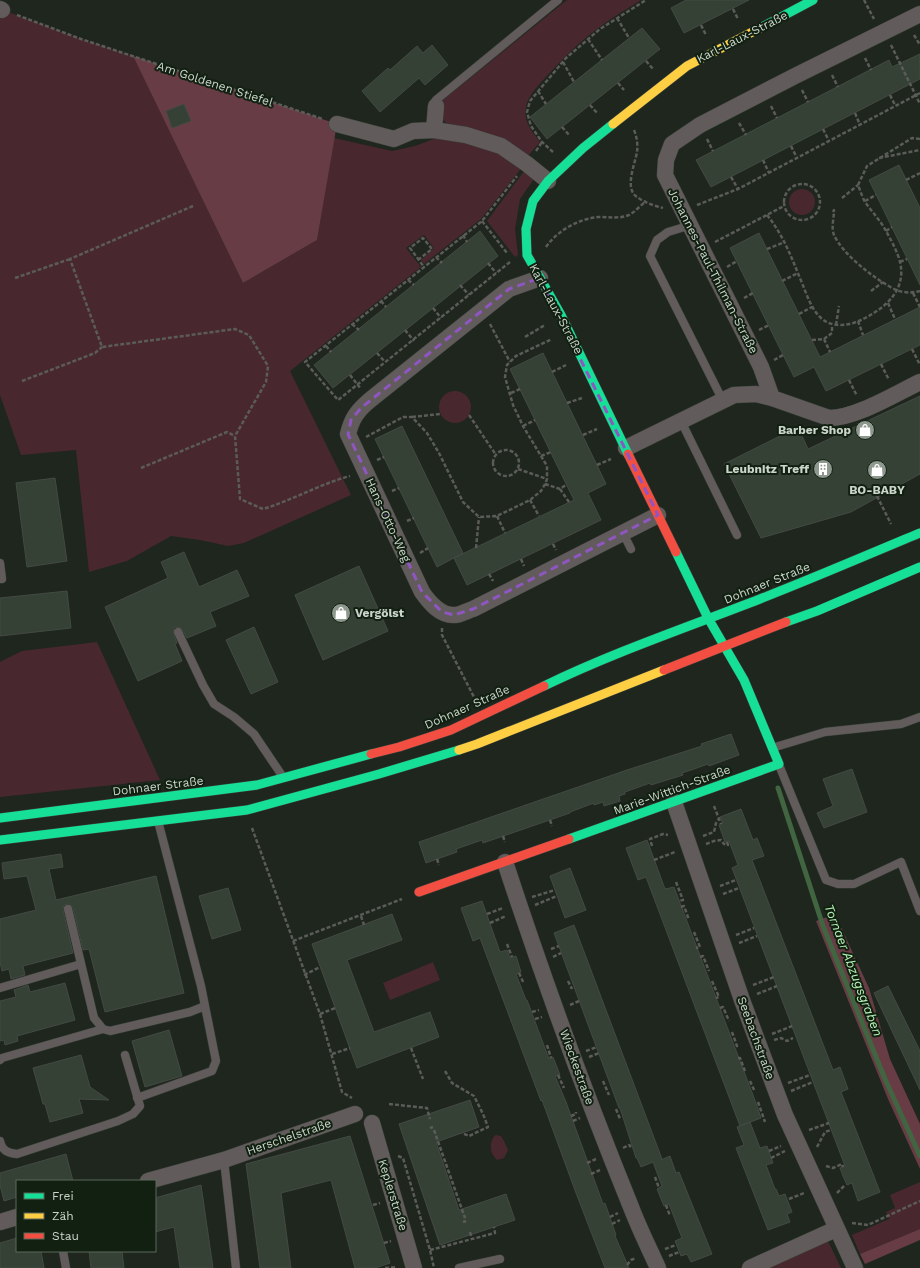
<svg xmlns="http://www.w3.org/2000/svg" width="920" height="1268" viewBox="0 0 920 1268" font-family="'Work Sans',sans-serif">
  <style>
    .green { fill: #48282e }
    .forest { fill: #683c44 }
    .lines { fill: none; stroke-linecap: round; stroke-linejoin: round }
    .stream { stroke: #416441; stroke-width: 5 }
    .building { fill: #364136; stroke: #434a43 }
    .lane-casing { stroke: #3b413b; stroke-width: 9 }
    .street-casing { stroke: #3b413b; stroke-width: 17 }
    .fast-casing { stroke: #3b413b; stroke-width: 10 }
    .slow-casing { stroke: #3b413b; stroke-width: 10 }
    .jam-casing { stroke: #3b413b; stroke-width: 10 }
    .path { stroke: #5b5b58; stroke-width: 2.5; stroke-dasharray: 4 2; stroke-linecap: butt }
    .lane { stroke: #615c5b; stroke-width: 8 }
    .street { stroke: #615c5b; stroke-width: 16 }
    .fast { stroke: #16e098; stroke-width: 9 }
    .slow { stroke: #ffcf43; stroke-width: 9 }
    .jam { stroke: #f24e42; stroke-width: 9 }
    .marked { fill: none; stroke: #8f56c2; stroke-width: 3; stroke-dasharray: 8 5; stroke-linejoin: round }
    .labels { text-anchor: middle; stroke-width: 4; stroke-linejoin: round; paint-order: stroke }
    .street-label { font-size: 12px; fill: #cbd5cb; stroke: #112011 }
    .poi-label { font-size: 12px; font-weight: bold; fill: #cbd5cb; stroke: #112011; text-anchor: end }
    .water-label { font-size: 13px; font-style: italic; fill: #b5f3b5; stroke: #112011 }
  </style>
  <rect width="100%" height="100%" fill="#1e261e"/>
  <path class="green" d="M567,0H641C623,11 604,23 588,36C572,49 558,64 544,79C537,87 528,96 526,107C523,121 532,132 540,142L528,156L448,125L439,115L438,104Z
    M0,9L81,39L133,56L243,283L317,240L334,138L392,151L415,146L439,137L494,147L524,165L481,219L424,264L421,260L434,248L424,235L406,248L421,267L290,371L351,495L244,543L228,546L200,540L171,536L127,561L89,572L76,450L21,455L0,395Z
    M527,167L536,176L520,199L515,229L518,255L515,257L487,221Z
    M789 202a13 13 0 1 1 26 0a13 13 0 1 1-26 0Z
    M439 407a16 16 0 1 1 32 0a16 16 0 1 1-32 0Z
    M97,642L160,780L0,797V662L22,651Z
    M433,962L440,980L390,1000L383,983Z
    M495,1135L501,1136L504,1141L508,1150L504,1158L497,1160C489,1153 489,1143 495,1135Z
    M920,1182V1229L860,1254L852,1235L889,1219L886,1212L895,1208L890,1195Z
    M828,1241L841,1268H770Z"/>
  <path class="forest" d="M133,56L337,124L317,240L243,283Z
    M835,914L869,988L890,1059L920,1124V1169L888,1099L816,921Z
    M920,1229V1240L865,1264L860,1254Z"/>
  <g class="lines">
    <path class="stream" d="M778,788L823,926L885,1079L920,1156"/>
  </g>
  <path class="building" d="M686,0H749L684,33L671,8Z
    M642,28L660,49L547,139L530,117Z
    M432,45L448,65L425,85L419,78L380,112L362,91L388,68L390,70L417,46L423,53Z
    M920,54V79L711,187L696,160L889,60L892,67Z
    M184,104L191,121L172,128L166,111Z
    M899,165L920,208V285L869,180Z
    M480,231L498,256L333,388L314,365Z
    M759,233L820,357L920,307V345L826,391L814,367L794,377L730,248Z
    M543,353L606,484L588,493L601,520L467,585L454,558L574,500L510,369Z
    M920,396V474L851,512L761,538L724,464L798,427L808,449Z
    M402,426L463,553L437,567L375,439Z
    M55,478L67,561L27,567L16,483Z
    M184,552L199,587L237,570L249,596L210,612L216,626L187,638L181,628L175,627L173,632L177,643L175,644L182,661L138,681L105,607L168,578L161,562Z
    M359,566L388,631L323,660L295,595Z
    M67,591L71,628L0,636V598Z
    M254,627L278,682L251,694L226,640Z
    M731,734L739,755L709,766L708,764L694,769L682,773L683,775L651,785L650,783L625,792V794L619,796L620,801L604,806L603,802L594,805V803L570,812V813L483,843L482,840L456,849L457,852L426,863L419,842L627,770L702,746L701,744Z
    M852,769L867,812L824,828L817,813L833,806L823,779Z
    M741,809L753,840L757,838L764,856L752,860L833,1070L840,1067L848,1089L841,1092L880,1192L858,1201L852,1183L847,1185L843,1176L840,1168L845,1166L732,868L738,865L729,841L725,842L719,825L723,823L720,817Z
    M647,840L665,889L674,887L756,1103L761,1118L740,1126L646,877L638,880L626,848Z
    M61,854L63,867L49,869L56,900L156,876L184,993L105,1012L89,949L83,950L73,908L69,904L64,905L63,910L73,953L23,966L25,975L11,979L9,969L2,971L0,962V919L36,910L27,876L4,879L2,863Z
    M570,868L586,910L565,918L550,876Z
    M228,888L241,930L212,939L199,896Z
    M482,901L500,952L507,950L510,958L516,956L521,972L516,974L526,1000H527L549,1059L553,1057L560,1075L555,1076L566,1102L603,1204L605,1203L616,1235L615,1236L629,1268H605L576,1193L542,1100L541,1101L480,938L473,941L461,908Z
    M392,914L402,940L347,960L374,1032L430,1012L439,1037L357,1068L312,944Z
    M574,925L662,1159L661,1160L670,1156L676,1173L679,1172L712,1254L691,1262L687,1254L681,1256L675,1241L682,1238L669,1204L664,1206L657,1189L662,1186L653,1162L641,1167L637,1158H636L620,1108H619L554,933Z
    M65,983L75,1020L17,1036L18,1041L5,1045L4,1040L0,1041V1001L16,997L14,990L28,985L30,992Z
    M888,986L920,1051V1090L874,993Z
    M169,1030L182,1076L145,1087L132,1041Z
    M81,1055L90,1087L109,1100L79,1099L83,1113L50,1122L45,1104H43L33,1068Z
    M470,1100L479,1127L436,1142L459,1210L506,1194L515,1220L440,1245L399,1124Z
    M750,1122L760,1148L767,1146L773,1163L766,1165L775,1189H776L779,1196L785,1194L792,1212L787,1214L790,1222L768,1230L736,1148L744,1145L737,1127Z
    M350,1136L390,1263L375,1268H355L331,1180L281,1193L291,1268H260L246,1164Z
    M66,1154L73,1181H17V1197L4,1201L0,1185V1173Z
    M201,1185L213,1268H180L174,1227L155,1232V1198Z
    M17,1238V1251H41L44,1268H0V1243Z
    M89,1251H122L124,1268H91Z"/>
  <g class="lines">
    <defs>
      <path id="lane" d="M436,106V100L558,0
        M691,225L668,232L657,240L650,256L723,401
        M681,421L737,535
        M623,533L631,549
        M0,563L2,579H0
        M178,632L203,685L214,704L234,717L254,734L283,777
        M772,748L825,732L901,724L920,717
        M779,765L826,880L838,884H854L901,862L920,911
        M68,909L94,1018L103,1029L110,1031L190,1012L205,1006L201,986L158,821
        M0,988L81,964
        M0,1060L2,1058L103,1029
        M137,1098L212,1071L216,1061L205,1006
        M0,1141C2,1151 8,1153 17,1154L118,1121L133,1114L140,1106L125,1055
        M224,1160L236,1268
        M63,1251L66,1268
        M459,1268L500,1259"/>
      <path id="street" d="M0,9L2,10
        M337,124L394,139L413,131L434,130L466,135L501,146L527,164L548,181
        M434,130L436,106
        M540,278L509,289L370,400C357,411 352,418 348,434L422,592C429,602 440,616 455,615C460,615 467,611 473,609L658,515
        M772,398L761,367L665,175L666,160L672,144L700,125L795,76L920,14
        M626,448L734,395L756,394L772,398L829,418C856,418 895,394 920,382
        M674,802L742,1000L785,1115L855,1268
        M505,862C543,978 585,1094 631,1207C639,1228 649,1248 658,1268
        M372,1123L414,1268
        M148,1181L224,1160L355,1114
        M0,1222L17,1217
        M750,1268L836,1229"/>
      <path id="fast" d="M762,27L813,0
        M613,124L583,148L548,181L533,201L526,229L527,255L561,315L628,454
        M786,622L817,611L920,567
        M544,686C614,652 688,627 760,599C814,578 867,555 920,533
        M0,818L257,785L371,754
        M569,839L779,764L744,680L708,618L676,552
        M0,840L247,810L379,774L459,750"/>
      <path id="slow" d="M613,124L687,66L762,27
        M459,750L477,744L664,670"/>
      <path id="jam" d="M628,454L676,552
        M664,670L786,622
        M371,754L399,747L451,730L544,686
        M419,892L569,839"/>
    </defs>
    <use href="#lane" class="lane-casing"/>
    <use href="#street" class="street-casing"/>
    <use href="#fast" class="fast-casing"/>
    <use href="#slow" class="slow-casing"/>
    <use href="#jam" class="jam-casing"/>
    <path class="path" d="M864,0L874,19
      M733,9L738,19
      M17,15L81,39L323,119
      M617,18L629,38
      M701,25L706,35
      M914,35L920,45
      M588,39L602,60
      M891,45L920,104
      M865,58L871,70
      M646,61L653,69
      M563,62L574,82
      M832,75L838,87
      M618,83L624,90
      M802,90L808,102
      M538,91L546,104
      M890,95L895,105
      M590,105L598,114
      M771,106L777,118
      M855,113L860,125
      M739,123L746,135
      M562,127L570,136
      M823,129L829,141
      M634,130C637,137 638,145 637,152C635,164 624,189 637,197C643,202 655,206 663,208
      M707,139L713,151
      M791,146L797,158
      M536,151L542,142
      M553,152L542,142L531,126L527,112L530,101L566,58L600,29L646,0
      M879,158L920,150
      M763,160L769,173
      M731,177L738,189
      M906,180L920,173
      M784 202a18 18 0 1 1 36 0a18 18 0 1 1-36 0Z
      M842,198L858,185
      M865,201L876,195
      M697,205L738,189L920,93
      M193,206L70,259L102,347L235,329L249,335L268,366L266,382L235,436L240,499L263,509C293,500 320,484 350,476
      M833,212L834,210C834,218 831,228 834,235C843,255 876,280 896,290C903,293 913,293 920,291
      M767,215C784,236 792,259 802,283C807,295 811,309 821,318C832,328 848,326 861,320C884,309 907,291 900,262C898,253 891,240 886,231C881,221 872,212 865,202C862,196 860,190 858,185L867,166L912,138L920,139
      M482,221L507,253
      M886,231L892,227
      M463,235L467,242
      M715,242L784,206
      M546,247C557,231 578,219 598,217C609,217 619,219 629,215C635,212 641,205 646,201
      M767,249L785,242
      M436,257L442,263
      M418,260L432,249L423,238L410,248L424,267
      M510,262L338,400L305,362L482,221L517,176
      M900,262L907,259
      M488,263L496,273
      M727,267L737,261
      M15,278L70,259
      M408,280L414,285
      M782,281L798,273
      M460,285L469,295
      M871,291L883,282
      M913,293L920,307
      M744,298L753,293
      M381,301L386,307
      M888,303L895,319
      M433,308L441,318
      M799,314L812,307
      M858,321L863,335
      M352,324L359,330
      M490,324L510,362
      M836,325L839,306
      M405,330L414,341
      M759,330L769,325
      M525,337L545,325
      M824,339L830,352
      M812,340L824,339L832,333V325
      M326,346L331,352
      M912,349L920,365
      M377,353L385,362
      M774,360L783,355
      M881,364L889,380
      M552,372L566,365
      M350,375L361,389
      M849,380L857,396
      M22,381L95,353L102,347
      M511,393L520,389
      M567,403L582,398
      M469,415L496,455
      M412,417L440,414
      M523,426L535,420
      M583,435L597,429
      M366,437L403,417H412L427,433L439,453L463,502L479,517L497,516L530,500L541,491L545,484L547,479V466L523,426L513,405L505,377L507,365L516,356L552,339
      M493 463a13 13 0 1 1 26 0a13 13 0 1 1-26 0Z
      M541,456L551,452
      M377,460L384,457
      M597,465L611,459
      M141,468L227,432L235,436
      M518,469L547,479
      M545,484L560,489L566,485
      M560,489L569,502
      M392,491L399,488
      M877,496L891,524
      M530,500L539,516
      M497,516L505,533
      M407,521L414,518
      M553,544L556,550
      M476,548L479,517
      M420,553L428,548
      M521,559L524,566
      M489,574L493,581
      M442,628V635L475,699
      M714,806L721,824
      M550,820L552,826
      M252,828L320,1014L342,1092L352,1098
      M503,836L505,842
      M703,836L714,832L716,823L719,819
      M706,844L714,841L721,840L724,844L728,845L727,842
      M652,846L650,839L663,834L668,835
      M437,859L439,865
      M654,860L675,852
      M676,882L683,900L679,901
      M720,886L736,880
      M723,894L739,888
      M532,897L555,890
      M535,905L557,896
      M681,907L684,906L689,920
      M487,914L503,908
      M361,916L364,925
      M490,923L506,916
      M694,932L700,947L696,948
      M736,935L754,928
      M293,941L402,899
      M739,943L757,936
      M507,944L512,957
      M551,949L559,946
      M553,957L561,953
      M700,957L703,956L709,971
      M519,973L524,984
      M304,975L320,967
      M568,981L572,989
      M712,981L719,997L716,998
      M753,985L774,977
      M757,994L777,986
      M570,1005L579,1001
      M720,1008L723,1007L729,1021
      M532,1012L539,1010
      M320,1014L335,1008
      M535,1019L542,1017
      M732,1032L737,1046L734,1047
      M772,1034L792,1026
      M774,1040L781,1038L787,1041L793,1038
      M547,1045L551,1058
      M411,1048L423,1079
      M586,1051L597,1047
      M332,1054L350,1048
      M589,1057L599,1053
      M738,1058H740L745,1071
      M445,1071L452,1083L474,1096L483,1114L488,1127L469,1136L462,1133
      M558,1075L564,1088
      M603,1081L609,1095
      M750,1081L755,1092
      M788,1083L810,1075
      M791,1091L813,1082
      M758,1102L765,1122
      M389,1104L427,1108L430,1119
      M616,1109L620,1119
      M571,1116L576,1114V1112
      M573,1121L580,1118
      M430,1128L433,1127
      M434,1130L465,1218
      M809,1130L829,1123
      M817,1147L825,1132L831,1130
      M623,1148L629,1145L631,1147
      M769,1151L781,1146
      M398,1156L403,1158L430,1250L434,1268
      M771,1158L785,1151
      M587,1163L596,1159
      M826,1166L833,1168L842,1164L843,1167
      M591,1174L600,1170
      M655,1177L659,1188
      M837,1193L844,1186
      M789,1199L804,1193
      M373,1205L380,1203
      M666,1205L670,1216
      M610,1217L618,1213
      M463,1222L466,1221
      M852,1223L868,1225L920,1201
      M612,1224L620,1220
      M470,1232L472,1239
      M384,1243L391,1241
      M665,1249L676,1245
      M430,1250L495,1233L494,1227
      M669,1256L679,1252
      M627,1265L631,1260L636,1258
      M385,1268L397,1267"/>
    <use href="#lane" class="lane"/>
    <use href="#street" class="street"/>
    <use href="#fast" class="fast"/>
    <use href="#slow" class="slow"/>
    <use href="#jam" class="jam"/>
  </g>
  <path class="marked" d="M540,278L658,515L473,609L454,615L442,612L422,592L348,434L351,420L361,408L509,289Z"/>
  <defs>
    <symbol id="shop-disc" viewBox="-11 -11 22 22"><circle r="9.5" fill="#8e988e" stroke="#112011"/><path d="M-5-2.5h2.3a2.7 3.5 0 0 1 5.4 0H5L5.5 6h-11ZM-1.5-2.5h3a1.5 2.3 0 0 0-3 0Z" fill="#fff"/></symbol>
    <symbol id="building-disc" viewBox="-11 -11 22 22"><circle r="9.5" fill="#8e988e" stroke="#112011"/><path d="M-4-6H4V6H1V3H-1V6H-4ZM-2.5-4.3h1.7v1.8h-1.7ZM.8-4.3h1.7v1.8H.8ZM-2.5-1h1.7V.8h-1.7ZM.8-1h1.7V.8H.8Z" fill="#fff"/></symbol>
  </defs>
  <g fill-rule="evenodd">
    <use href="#shop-disc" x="854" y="419" width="22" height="22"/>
    <use href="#building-disc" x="812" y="458" width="22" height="22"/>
    <use href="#shop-disc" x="866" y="459" width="22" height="22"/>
    <use href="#shop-disc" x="330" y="602" width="22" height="22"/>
  </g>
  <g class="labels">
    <g class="street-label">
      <text transform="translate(742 37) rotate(-27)" y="4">Karl-Laux-Straße</text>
      <text transform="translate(215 84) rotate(18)" y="4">Am Goldenen Stiefel</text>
      <text transform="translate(713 271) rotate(63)" y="4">Johannes-Paul-Thilman-Straße</text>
      <text transform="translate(556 309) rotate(62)" y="4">Karl-Laux-Straße</text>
      <text transform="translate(388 520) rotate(65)" y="4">Hans-Otto-Weg</text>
      <text transform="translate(767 583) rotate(-22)" y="4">Dohnaer Straße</text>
      <text transform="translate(467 707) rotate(-24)" y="4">Dohnaer Straße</text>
      <text transform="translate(158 786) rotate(-7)" y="4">Dohnaer Straße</text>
      <text transform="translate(672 790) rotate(-20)" y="4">Marie-Wittich-Straße</text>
      <text transform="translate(756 1038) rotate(70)" y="4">Seebachstraße</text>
      <text transform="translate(577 1067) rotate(70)" y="4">Wieckestraße</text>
      <text transform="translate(289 1137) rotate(-19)" y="4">Herschelstraße</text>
      <text transform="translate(393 1195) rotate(73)" y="4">Keplerstraße</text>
    </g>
    <g class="poi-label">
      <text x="851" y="434">Barber Shop</text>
      <text x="809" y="473">Leubnitz Treff</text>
      <text x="877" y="494" text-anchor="middle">BO-BABY</text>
      <text x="355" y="617" text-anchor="start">Vergölst</text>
    </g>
    <g class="water-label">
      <text transform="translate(854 970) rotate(69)" y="5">Tornaer Abzugsgraben</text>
    </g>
  </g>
  <rect x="16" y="1180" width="140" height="72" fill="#112011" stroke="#5b685b"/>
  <rect x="24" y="1193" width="20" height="6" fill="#16e098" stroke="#5b685b"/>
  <text x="52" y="1200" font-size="12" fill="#cbd5cb">Frei</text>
  <rect x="24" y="1213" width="20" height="6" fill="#ffcf43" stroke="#5b685b"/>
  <text x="52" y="1220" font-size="12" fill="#cbd5cb">Zäh</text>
  <rect x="24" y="1233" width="20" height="6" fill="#f24e42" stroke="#5b685b"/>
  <text x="52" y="1240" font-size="12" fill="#cbd5cb">Stau</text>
</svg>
